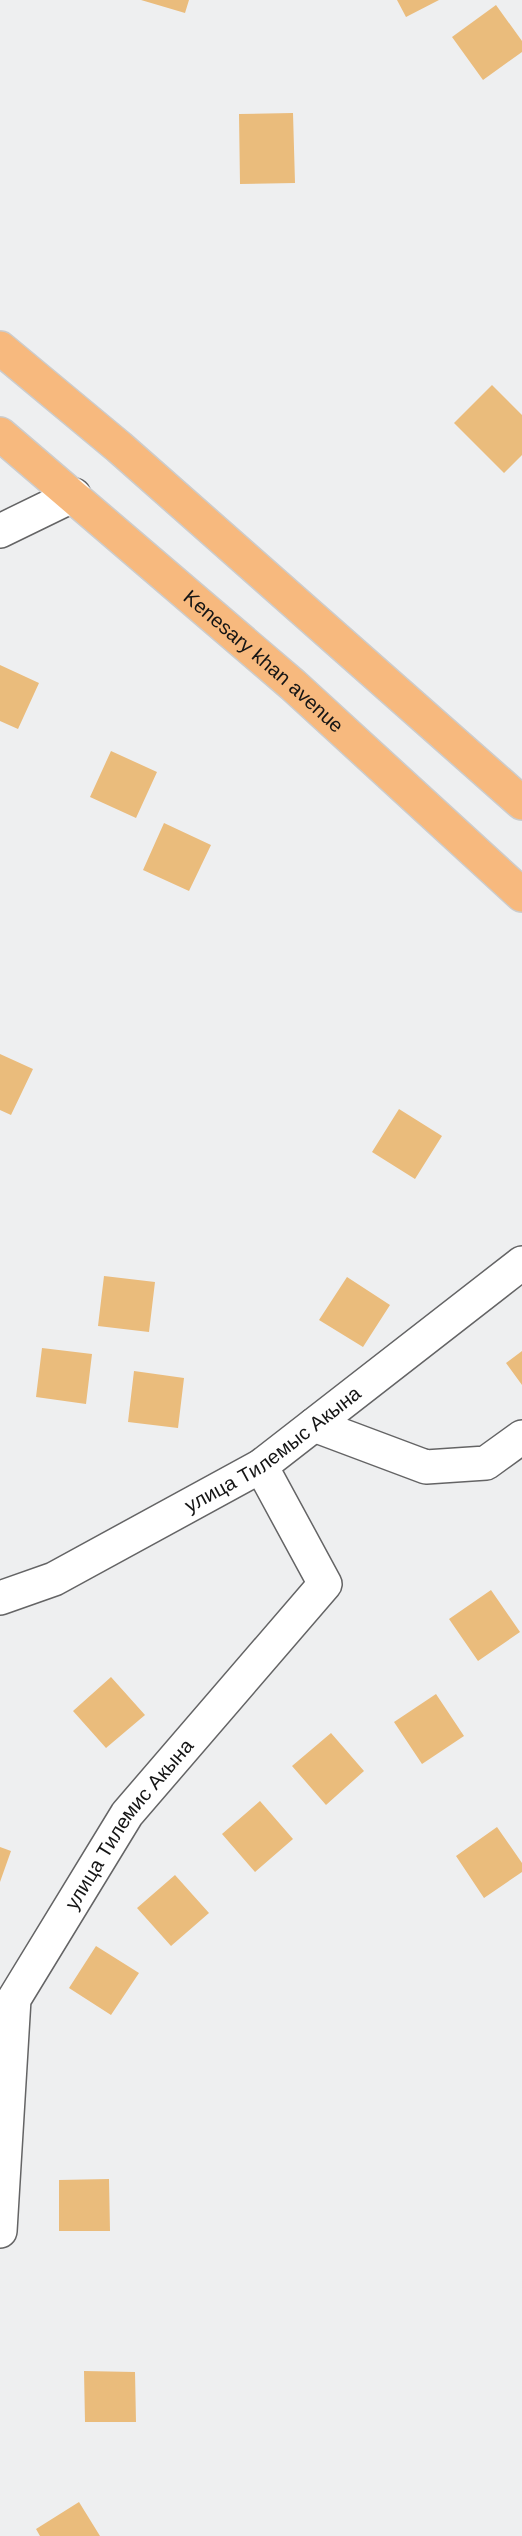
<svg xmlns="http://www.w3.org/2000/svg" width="522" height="2536" viewBox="0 0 522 2536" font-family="Arial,sans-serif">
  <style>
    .building { fill: #eabc7c }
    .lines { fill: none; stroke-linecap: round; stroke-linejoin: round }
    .minor-casing { stroke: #646465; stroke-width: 36 }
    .major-casing { stroke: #ccc; stroke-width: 36 }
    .minor { stroke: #fff; stroke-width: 33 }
    .major { stroke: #f7b97e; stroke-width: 33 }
    .labels { text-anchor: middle; stroke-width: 6; stroke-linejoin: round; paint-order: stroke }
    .street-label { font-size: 20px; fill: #151515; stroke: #fff }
  </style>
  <rect width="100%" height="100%" fill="#eeeff0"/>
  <path class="building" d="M141,0H189L185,13Z
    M397,0H439L406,17Z
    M496,5L522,41V52L483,80L452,37Z
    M293,113L295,183L240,184L239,114Z
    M492,385L522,415V455L504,473L454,423Z
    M0,665L39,683L18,729L0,721Z
    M111,751L157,772L136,818L90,797Z
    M164,823L211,845L189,891L143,870Z
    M0,1054L33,1069L11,1115L0,1110Z
    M399,1109L442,1136L415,1179L372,1152Z
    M104,1276L155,1282L149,1332L98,1326Z
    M347,1277L390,1305L363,1347L319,1320Z
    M42,1348L92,1354L86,1404L36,1397Z
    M522,1351V1385L506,1363Z
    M134,1371L184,1378L178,1428L128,1422Z
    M491,1590L520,1632L478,1661L449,1619Z
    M111,1677L145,1715L106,1748L73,1711Z
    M436,1694L464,1736L422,1764L394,1722Z
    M331,1733L364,1771L326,1805L292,1766Z
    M260,1801L293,1839L255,1872L222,1834Z
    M497,1827L522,1863V1872L484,1898L456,1856Z
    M0,1847L11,1851L0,1882Z
    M175,1875L209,1913L171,1946L137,1908Z
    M96,1946L139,1973L111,2015L69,1988Z
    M109,2179L110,2231H59V2180Z
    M84,2371L135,2372L136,2422H85Z
    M79,2502L100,2536H40L36,2529Z"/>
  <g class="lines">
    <defs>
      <g id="minor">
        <path d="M0,531L74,495"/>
        <path d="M314,1425L426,1467L486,1463L522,1437"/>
        <path id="s1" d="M0,1598L54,1579L261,1466L522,1263"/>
        <path id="s2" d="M0,2231L14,1999L127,1814L325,1584L261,1466"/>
      </g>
      <g id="major">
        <path d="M0,348L119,447L522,803"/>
        <path id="s3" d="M0,434L293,685L522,895"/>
      </g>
    </defs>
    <use href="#minor" class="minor-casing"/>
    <use href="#major" class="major-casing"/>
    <use href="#minor" class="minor"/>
    <use href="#major" class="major"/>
  </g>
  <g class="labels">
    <g class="street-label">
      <text dy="7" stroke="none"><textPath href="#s3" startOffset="348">Kenesary khan avenue</textPath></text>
      <text dy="7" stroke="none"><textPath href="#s1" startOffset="312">улица Тилемыс Акына</textPath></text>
      <text dy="7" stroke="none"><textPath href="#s2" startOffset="442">улица Тилемис Акына</textPath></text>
    </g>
  </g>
</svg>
